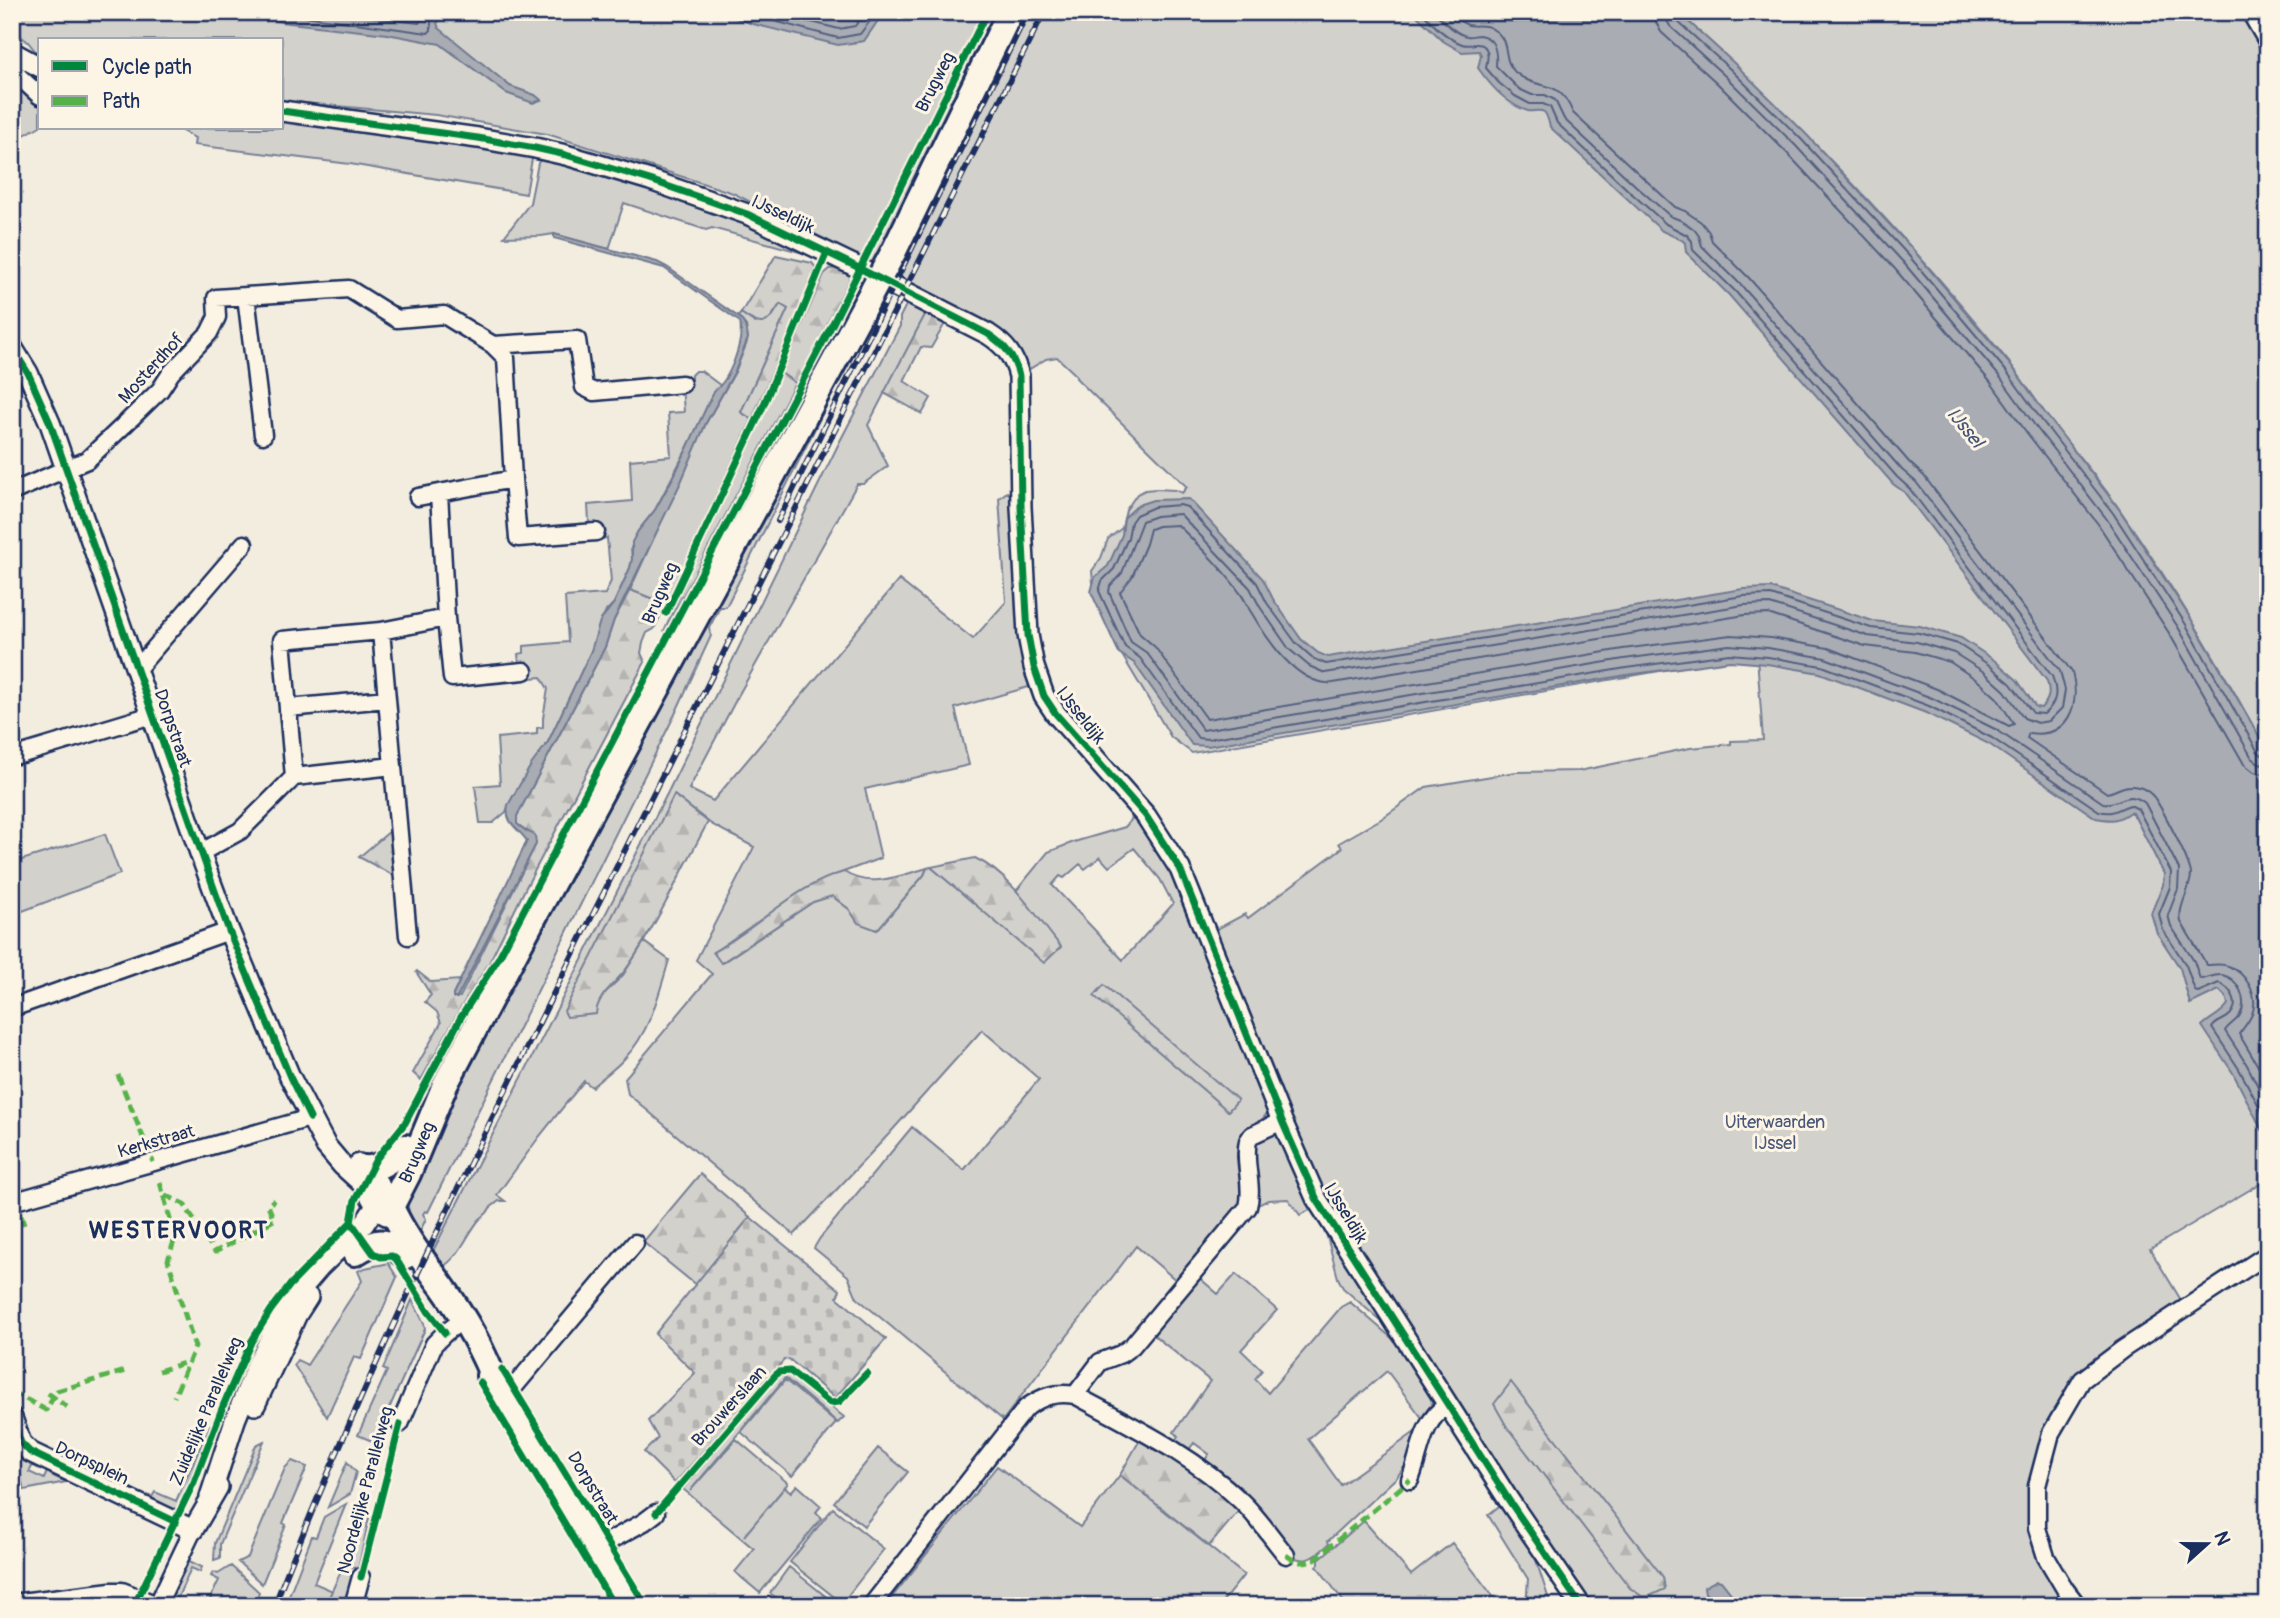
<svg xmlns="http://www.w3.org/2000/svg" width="2280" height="1618" viewBox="0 0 2280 1618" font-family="Pangolin,sans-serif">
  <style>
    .green { fill: #d3d1cc; stroke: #778095; stroke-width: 2; fill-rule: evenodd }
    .forest { fill: url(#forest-firs); stroke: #778095; stroke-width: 2 }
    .cemetery { fill: url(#cemetery-stones); stroke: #778095; stroke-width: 2 }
    .water { fill: #a9acb3; stroke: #707a91; stroke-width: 2 }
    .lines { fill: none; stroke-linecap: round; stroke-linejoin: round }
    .shore { stroke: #546180; stroke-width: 2 }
    .minor-casing { stroke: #1b2f5e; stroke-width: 21 }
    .tertiary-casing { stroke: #1b2f5e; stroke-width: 24 }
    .primary-casing { stroke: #1b2f5e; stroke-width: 30 }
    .minor { stroke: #fcf5e5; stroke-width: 16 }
    .tertiary { stroke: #fcf5e5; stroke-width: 19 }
    .primary { stroke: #fcf5e5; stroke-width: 24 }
    .rail-casing { stroke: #1b2f5e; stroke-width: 6 }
    .rail { stroke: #fcf5e5; stroke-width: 3.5; stroke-dasharray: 10; stroke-linecap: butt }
    .primary-bridge-casing { stroke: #1b2f5e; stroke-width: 30; stroke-linecap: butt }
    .primary-bridge { stroke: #fcf5e5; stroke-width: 24 }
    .quiet { stroke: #55b248; stroke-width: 5; stroke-dasharray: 10 5; stroke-linecap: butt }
    .cycleway-casing { stroke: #fcf5e5; stroke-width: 11 }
    .cycleway { stroke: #00873e; stroke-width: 7 }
    .labels { text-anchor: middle; stroke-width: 6; stroke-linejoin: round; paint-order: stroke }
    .street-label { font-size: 18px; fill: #1b2f5e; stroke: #fcf5e5 }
    .park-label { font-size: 18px; fill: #49587a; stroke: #fcf5e5 }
    .water-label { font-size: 19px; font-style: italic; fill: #465478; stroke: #fcf5e5 }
    .district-label { font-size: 24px; font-weight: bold; letter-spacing: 2px; fill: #1b2f5e; stroke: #fcf5e5 }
  </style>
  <defs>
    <pattern id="forest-firs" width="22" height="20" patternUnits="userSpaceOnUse" patternTransform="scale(1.75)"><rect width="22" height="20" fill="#d3d1cc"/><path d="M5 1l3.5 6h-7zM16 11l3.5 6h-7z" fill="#b5b4b2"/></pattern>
    <pattern id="cemetery-stones" width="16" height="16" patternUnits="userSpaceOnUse" patternTransform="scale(1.75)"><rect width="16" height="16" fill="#d3d1cc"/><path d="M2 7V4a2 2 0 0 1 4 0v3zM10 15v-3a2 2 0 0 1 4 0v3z" fill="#b5b4b2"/></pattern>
  </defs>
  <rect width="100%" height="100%" fill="#f3ede0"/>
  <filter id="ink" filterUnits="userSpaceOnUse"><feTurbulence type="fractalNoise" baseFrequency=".0143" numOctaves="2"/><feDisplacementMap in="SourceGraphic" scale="14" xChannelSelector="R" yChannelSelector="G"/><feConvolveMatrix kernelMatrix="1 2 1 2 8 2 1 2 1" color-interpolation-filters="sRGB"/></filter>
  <g filter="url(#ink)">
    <path class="green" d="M12,12H1424L1479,40L1676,225L2000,597L2099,763L2136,819L2229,998L2268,1085V1179L2150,1249L2184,1305L2067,1394L2034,1529L2074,1606H1587L1326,1197L1280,1095L1215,930L1245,914L1248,918L1342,848L1339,843L1381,819L1426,787L1516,772L1579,771L1690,748L1731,744V741L1763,740L1757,656L1728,659L1192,753L1171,737L1122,655L1094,594L1092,571L1101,558L1108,539L1122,528L1126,510L1137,494L1145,490L1156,489L1175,490L1182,493L1187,487L1076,378L1077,376L1057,357L1046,359L1028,370L1018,348L993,325L733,193L652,167L547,134L436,115L282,101V40H40V57L28,42L12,29Z
      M1678,12H2244L2268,52V754C2224,670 2174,588 2120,510C2098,478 2072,449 2048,418C2036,401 2025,383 2012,366C1910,240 1798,121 1678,12Z
      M12,79L40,103V126L12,142Z
      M282,119L529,153L532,159L526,194L350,164L194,145L195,138L180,130L204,128H282Z
      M542,158L731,214L814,256L712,228L706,230L624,203L609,249L554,234L541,236L504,237L530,203L538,163Z
      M908,301L927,311L868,425L888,466L863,484H857L738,696L689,789L713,801L899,580L973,639L1006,602L999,498L1007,492L1014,496L1032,686L955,708L969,765L865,789L881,858L838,874L807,888L714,952L722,963L813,902L832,896L849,909L859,922L877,930L924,875L927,868L931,867L1045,962L1060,946L1016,891L1048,852L1074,842L1125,827L1131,820L1133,812L1170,869L1269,1110C1259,1130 1238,1129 1237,1158L1240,1161L1245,1201L1177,1281L1136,1246L1003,1420L857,1298L848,1276L814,1248L820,1238L912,1127L964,1170L1039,1079L982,1030L888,1135L794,1235L628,1094L625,1078L712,974L696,960L754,847L711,824L674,795L597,1006L601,997L623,975L644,942L669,960C659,994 650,1032 625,1058C615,1069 603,1077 592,1087L584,1081L539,1137L497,1195L505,1201H499L490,1208C487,1215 484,1215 479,1220C466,1236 460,1257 441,1268L434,1254V1249L668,792L839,443L900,326V317ZM1134,848L1160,879L1173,904L1123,960L1052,885L1060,876L1064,878L1080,864L1085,869L1100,857L1109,867Z
      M848,302L854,304L803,392L554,861L565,836Z
      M780,304L788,309L741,412L752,419L666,604L630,590L706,423L735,372L746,345L748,338L746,326L738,317L741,313L755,323L772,317Z
      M876,306L726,607H720L709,628L711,636L675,714L428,1212L425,1211L423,1214L426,1219L417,1237L412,1227L407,1201L442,1118Z
      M695,371H701L721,386L714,391L693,437L655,510L638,531L631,548L632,560L630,568L614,603L606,611L591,651L548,742L512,798L506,812L493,823H480L475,786L500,784L497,738L537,734V728L543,727V718L548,689L541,677L532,678L531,672L519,663L518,654L524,653V646L568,642L565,597L605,594L611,581L607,538L601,539L600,529L589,522L588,505L632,501L630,460L671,456L668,413L684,412L682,386L691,385V375Z
      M781,373L797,384L794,385L664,632L693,565L752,440Z
      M105,834L120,874L12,915V863Z
      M1273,1133L1283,1137L1312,1209L1300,1215L1288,1199L1268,1200L1254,1207V1144L1258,1139Z
      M1325,1229L1391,1330L1343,1288L1338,1278Z
      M388,1263L397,1277L361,1359L354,1357L327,1417L294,1365L297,1360L307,1365L362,1281L358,1271C367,1265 377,1267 388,1263Z
      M1236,1274L1277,1310L1241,1350L1262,1370L1255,1379L1268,1393L1341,1307L1350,1302L1409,1353L1431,1394L1432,1407L1422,1418L1387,1371L1308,1439L1341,1485L1422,1427L1409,1460L1397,1477L1328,1541L1329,1544C1314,1557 1305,1567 1286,1552L1201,1466L1209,1454L1194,1443L1187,1452L1175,1441L1178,1436L1174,1432L1210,1381L1149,1331L1196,1275L1218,1294Z
      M412,1300L424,1323L425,1329L374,1442L358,1435L387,1371L383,1369Z
      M781,1374H789L844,1417L838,1423L785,1378L690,1491L736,1439L788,1483L744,1536L785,1487L791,1492L797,1485L821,1506L816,1512L822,1518L760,1593L735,1572L754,1549L683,1489Z
      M785,1380L836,1423L792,1476L741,1432Z
      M210,1425L212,1426L178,1507L172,1510L146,1499L148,1495L152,1497L155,1492L176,1501Z
      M264,1441L220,1544V1558L214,1560L215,1543L256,1445Z
      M878,1448L908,1472L864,1526L834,1502Z
      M14,1452L23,1461L33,1465L29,1472L44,1479L49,1467L51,1475L66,1482L24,1490Z
      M292,1461L307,1467L283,1523L286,1525L262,1584L238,1562L248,1557L285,1468Z
      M347,1462L356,1472L350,1494L328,1507Z
      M997,1466L1080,1527L1120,1475L1244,1575L1219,1606H885Z
      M1503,1503L1532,1548L1551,1606H1526L1528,1579L1488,1515Z
      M346,1504L314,1583L333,1591L325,1606H285L312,1536L316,1537L324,1517Z
      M833,1508L884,1549L842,1603L790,1562Z
      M365,1513L369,1518L358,1569L344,1564Z
      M1364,1521L1411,1575L1452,1543L1495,1599L1486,1606H1347L1317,1566L1319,1564V1559Z
      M185,1559L202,1567L200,1572L191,1568L177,1599L186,1603L185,1606H177L169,1592Z
      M231,1566L259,1592L254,1606H207L219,1580L211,1576L213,1572L218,1574Z
      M789,1567L838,1606H786L770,1593Z"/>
    <path class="forest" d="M776,255L812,263L817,269L752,419L741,412L788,309L780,304C766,327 762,328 741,313Z
      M837,268L852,274L797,384L781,373L824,274L830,269Z
      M927,311L947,320L931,348L921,347L904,381L931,398L922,414L884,393Z
      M630,590L666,604L654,629L647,633L643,643L641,653L645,662L526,887L489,963L461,1007L421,1080L413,1073L441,1023L437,1012L425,1002L431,995L416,972L417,971L431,982L460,980L453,995L460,997L536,844L530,833L517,824V816L605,647L614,620Z
      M674,795L708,822C682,870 659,920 629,965C619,981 597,994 596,1014L567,1017L564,1011Z
      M396,826L400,879L359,857Z
      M975,858C1010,874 1036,916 1061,947L1044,963L931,867Z
      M927,868L924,875L877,930L858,923L849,909L832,896L813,902L721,963L713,952C758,928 795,885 844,872C870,889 899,876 927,868Z
      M1104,985L1238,1100L1228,1111L1094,996Z
      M700,1174L750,1217L696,1285L643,1242Z
      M1511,1382L1663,1577L1665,1589L1650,1596L1643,1597L1630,1588L1507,1427L1494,1404Z
      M1142,1436L1242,1507L1209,1546L1120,1475Z
      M341,1571L356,1577L349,1606H325Z"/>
    <path class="cemetery" d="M750,1217L840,1290L837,1297L886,1339L835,1398L789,1359L784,1360L675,1483L644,1452L658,1438L648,1421L695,1373L655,1334Z"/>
    <path class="water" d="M262,12H515L495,18L442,19L437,23L439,28L510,86L535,95L541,100L533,103L506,93L440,44L387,34L281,22L270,18Z
      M718,12H884L864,41L838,45L753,24Z
      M1413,12H1678L1735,64L1806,134L1915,252L2013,368L2048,417L2119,509L2191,619L2251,722L2268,754V1129L2262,1130L2233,1073L2202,1026C2210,1018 2222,1014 2228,1004L2226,997L2219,990L2190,1004L2180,968L2157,933L2151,913L2163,885L2164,874L2133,813L2130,812C2118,821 2111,821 2096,818L1989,744L1926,713L1820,673L1767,664L1730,661L1627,675L1208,746L1192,745L1134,663L1119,653L1091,592L1095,577L1108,566L1122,535L1124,518L1138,505L1153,500L1189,499L1263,579L1273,599L1301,639L1318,653L1328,657L1743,589L1771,588L1873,621L1920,626L1961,638L1994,660L2017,680L2036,707L2041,708C2050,699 2050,692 2047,681L1904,492L1893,484L1729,295L1686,252L1685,243L1682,240L1662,231L1550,127C1549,123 1547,114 1544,112C1540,109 1532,112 1528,111C1507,105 1490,85 1478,68L1481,55L1479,51L1462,52L1443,41Z
      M554,234L657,262L667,267L741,319L745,326L748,338L735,371L706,423L681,482L614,620L605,647L517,816V824L526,831L535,835L536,844L457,998H453V995L527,841C519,828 504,824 508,805L531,765L548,742L591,651L600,621L614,603L630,568L632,559V542L638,531L655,510L675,474L714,391C730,380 744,341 740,322L664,268L554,238Z
      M1717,1580L1721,1581L1741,1606H1718L1705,1593L1704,1587Z"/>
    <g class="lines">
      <path class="shore" d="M275,12L428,33L431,30V19L439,12
        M333,12L419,23L425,12
        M740,12L838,38L860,34L877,12
        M772,12L839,29L855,26L866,12
        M1422,12C1432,24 1447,38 1462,44C1470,47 1477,41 1484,46C1490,52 1487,61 1486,68L1499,83L1515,96L1530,104H1543L1550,107L1557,123L1630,192L1666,224L1687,235L1692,241L1693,250L1735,291L1897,477L1909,488L2052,676C2058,692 2057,703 2044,714L2033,713L2011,684L1989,665L1958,644L1919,633L1871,628L1771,595L1743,596L1326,664L1314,659L1296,643L1267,603L1257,583L1187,507L1180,505L1154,507L1136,515L1131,522L1128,538L1114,569L1102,581L1099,591L1125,647L1140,658L1198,738L1208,739L1626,668L1729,654L1768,657L1822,666L1929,706L1992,738L2099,811C2115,815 2116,809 2130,805L2138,809L2171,872L2170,887L2159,914L2163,930L2186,965L2195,991L2198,992L2219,983C2231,988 2241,1003 2230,1015C2224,1021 2216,1021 2212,1028L2239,1069L2268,1123
        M1434,12C1443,20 1455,34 1467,36C1471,37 1475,35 1479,35C1496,37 1497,53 1496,66L1519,89L1532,95H1545L1555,100L1564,119L1636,186L1670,216L1680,220L1694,229L1699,236L1702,246L1741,285L1902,470L1916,482L2060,671L2065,690L2062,708L2049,721L2037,723L2024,718L2005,691L1984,672L1954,653L1917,642L1868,636L1770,604L1744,605L1325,673L1309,666L1289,649L1260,607L1250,588L1180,514L1156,516L1142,521L1122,573L1110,586L1109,592L1131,642L1147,653L1203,730L1624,659L1729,645L1768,648L1825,658L1932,698L1997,730L2103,803C2121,806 2126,788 2145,803L2179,869L2178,889L2168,915L2171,926L2194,961L2200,979C2207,979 2214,974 2222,975C2239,978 2248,1001 2240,1015C2236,1022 2228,1025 2225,1031L2247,1065L2268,1106
        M1450,12C1455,17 1461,23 1468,25C1477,27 1485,23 1494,30C1512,42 1501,59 1515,72C1540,94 1557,74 1573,113L1675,207L1685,211L1701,222L1709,232L1712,241L1749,278L1909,462L1924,476L2072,672C2081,705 2068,739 2029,733L2027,738L2107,793C2117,791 2126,783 2138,787C2143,788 2148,791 2152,795C2161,805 2190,862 2191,874C2191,890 2177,907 2181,922L2207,965C2214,965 2221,963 2228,966C2245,972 2258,993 2253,1011C2251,1020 2244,1027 2239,1034L2268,1083
        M1655,12L1656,22L1661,32L1717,83L1787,153L1895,269L1992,384L2027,433L2098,524L2169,633L2244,764L2254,772L2268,775
        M1665,12L1666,19L1670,26L1724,75L1795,145L1903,262L2000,377L2036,427L2106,518L2178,627L2252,758L2259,763L2268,765
        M1674,12L1676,20L1730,69L1801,139L1909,256L2007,372L2043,422L2113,513L2185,623L2258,752L2262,755L2268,756
        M1178,525C1199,546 1223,569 1240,593C1245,599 1247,606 1251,612C1267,639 1297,686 1333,683L1745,615L1768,614L1865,646L1915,652L1950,662L1977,680L1997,698L2014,724L2009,726L1937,689L1828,648L1771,638L1731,635L1623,649L1207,719L1155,647L1140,634L1120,592L1132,577L1146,544L1150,529L1158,526Z"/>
      <defs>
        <path id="minor" d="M2250,12L2268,43
          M12,70L40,96
          M246,296L263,435
          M513,479L518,538L596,532
          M12,492L87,460L123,426L160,390L171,373L209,333L217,317L216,298L349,289L397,319L444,315L493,345
          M418,497L439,493
          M446,618L452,678L524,671
          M136,670L244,544
          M288,708L387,699
          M12,752L19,755L152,715
          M294,777L282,640L381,631
          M200,853L240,831L294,777L393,766
          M408,936L381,631L446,618L439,493L513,479L506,358L493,345L577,340L584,387L594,392L682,384
          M12,1008L229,931
          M12,1202L310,1118
          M1075,1395C1132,1426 1193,1455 1241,1501C1258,1517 1271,1537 1286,1555
          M503,1396L514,1387L635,1243
          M400,1424L434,1344L445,1333L464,1319
          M1410,1480C1421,1453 1421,1421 1448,1404
          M595,1549L644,1522L656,1513
          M12,1603L111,1591H122L157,1605
          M157,1606L193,1530
          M353,1606L361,1577
          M871,1606L1026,1408C1042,1396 1055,1392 1075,1395L1100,1362L1121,1354L1132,1346L1248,1207C1254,1185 1243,1163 1248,1141L1252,1135L1282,1121
          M2078,1606L2065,1589L2046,1557L2037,1528V1486L2051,1433L2082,1380L2123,1349L2268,1254"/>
        <path id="tertiary" d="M12,52L40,67
          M282,111L478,138L535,148L566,155L650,180L747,214L851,264L988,334C1005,345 1014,356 1019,376L1021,507L1028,635L1034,667L1044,696L1056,714L1146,816L1180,869L1282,1121L1316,1198L1508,1499L1581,1606
          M12,347L28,373L50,423L200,853L229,931L290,1077L326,1146L342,1165L364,1185L376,1206L364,1224L319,1268L296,1295L284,1312L258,1363L235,1420L210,1497
          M359,1164C376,1176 382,1189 391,1207L386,1215
          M255,1405L297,1314L308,1297
          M12,1418L21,1443L30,1452L193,1530L218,1487"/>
        <g id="primary">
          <path d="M364,1168C381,1170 393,1158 405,1147"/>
          <path d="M355,1253C375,1240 387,1237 405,1256"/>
          <path d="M489,1376L630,1606"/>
          <path id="s1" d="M497,1387C483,1350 465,1318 442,1286C423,1260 404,1236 391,1207L408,1174L445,1085L519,945L867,301"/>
        </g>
      </defs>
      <use href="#minor" class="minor-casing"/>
      <use href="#tertiary" class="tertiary-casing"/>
      <use href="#primary" class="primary-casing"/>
      <use href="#minor" class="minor"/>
      <use href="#tertiary" class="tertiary"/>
      <use href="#primary" class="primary"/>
      <defs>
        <path id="rail" d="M778,521L1028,12
          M274,1606C372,1354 494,1113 614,872C757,585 901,299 1044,12"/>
      </defs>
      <use href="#rail" class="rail-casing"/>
      <use href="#rail" class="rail"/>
      <defs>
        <path id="primary-bridge" d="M867,301L894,251L1010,12"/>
      </defs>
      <use href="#primary-bridge" class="primary-bridge-casing"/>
      <use href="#primary-bridge" class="primary-bridge"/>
      <path class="quiet" d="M118,1075L153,1162
        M160,1182L175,1238L168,1260L195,1347L174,1397
        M165,1195L184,1204L215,1252L274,1220L268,1205L274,1200
        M17,1201L24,1225
        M159,1371L187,1362
        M48,1393L67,1407
        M12,1397L18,1395L46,1410L57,1391L129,1370
        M1286,1555C1297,1563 1302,1564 1315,1559L1410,1480"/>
      <defs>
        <path id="cycleway" d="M282,111L478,138L535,148L566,155L650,180L747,214L851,264L988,334C1005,345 1014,356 1019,376L1021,507L1028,635L1034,667L1044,696L1056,714L1146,816L1180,869L1282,1121L1316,1198L1508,1499L1581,1606
          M12,347L28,373L50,423L229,931L290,1077L310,1118
          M666,613L762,409L827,252
          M351,1222L373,1253L381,1257L392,1256L396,1259L428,1311L445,1333
          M502,1369L646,1606
          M480,1382L614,1606
          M12,1418L21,1443L30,1452L176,1522
          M656,1513L778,1372L790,1371L830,1403L839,1402L867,1373
          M361,1577L400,1424
          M134,1606L194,1482L223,1406L251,1342L271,1310L290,1285L351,1222L355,1200L376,1159L405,1123L461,1017L499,957L834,321L987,12"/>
      </defs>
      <use href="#cycleway" class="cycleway-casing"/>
      <use href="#cycleway" class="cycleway"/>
    </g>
  </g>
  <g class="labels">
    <g class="street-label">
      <text transform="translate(935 82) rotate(-63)" y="6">Brugweg</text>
      <text transform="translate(783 214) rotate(25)" y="6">IJsseldijk</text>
      <text transform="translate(151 368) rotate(-48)" y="6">Mosterdhof</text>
      <text transform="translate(660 593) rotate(-67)" y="6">Brugweg</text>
      <text transform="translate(1081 715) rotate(52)" y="6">IJsseldijk</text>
      <text transform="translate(173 728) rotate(71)" y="6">Dorpstraat</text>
      <text transform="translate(156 1141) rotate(-16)" y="6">Kerkstraat</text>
      <text dy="6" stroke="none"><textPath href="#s1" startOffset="270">Brugweg</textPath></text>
      <text transform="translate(1346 1213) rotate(59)" y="6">IJsseldijk</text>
      <text transform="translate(729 1406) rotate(-48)" y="6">Brouwerslaan</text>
      <text transform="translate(206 1411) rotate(-67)" y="6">Zuidelijke Parallelweg</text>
      <text transform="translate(92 1463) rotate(25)" y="6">Dorpsplein</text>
      <text transform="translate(593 1488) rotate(59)" y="6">Dorpstraat</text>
      <text transform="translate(365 1490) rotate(-75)" y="6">Noordelijke Parallelweg</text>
    </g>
    <g class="park-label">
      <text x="1775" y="1128">Uiterwaarden<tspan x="1775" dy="21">IJssel</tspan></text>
    </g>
    <g class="water-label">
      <text transform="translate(1966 427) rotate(51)" y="7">IJssel</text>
    </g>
    <g class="district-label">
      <text x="179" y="1238">WESTERVOORT</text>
    </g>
  </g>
  <rect width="2280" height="1618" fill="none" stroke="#fcf5e5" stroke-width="42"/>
  <rect x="21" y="21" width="2238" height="1576" fill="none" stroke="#1b2f5e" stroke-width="2.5" filter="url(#ink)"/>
  <rect x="38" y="38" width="245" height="91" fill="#fcf5e5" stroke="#a2a6af" stroke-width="2"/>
  <rect x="52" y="61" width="35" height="10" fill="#00873e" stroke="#a2a6af" stroke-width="2"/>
  <text x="102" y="74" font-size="21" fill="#1b2f5e">Cycle path</text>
  <rect x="52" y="96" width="35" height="10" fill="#55b248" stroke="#a2a6af" stroke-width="2"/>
  <text x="102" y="108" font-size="21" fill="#1b2f5e">Path</text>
  <g transform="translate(2207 1544) rotate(69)" stroke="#fcf5e5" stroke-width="5" paint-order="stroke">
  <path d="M0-5L12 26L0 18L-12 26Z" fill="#1b2f5e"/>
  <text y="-10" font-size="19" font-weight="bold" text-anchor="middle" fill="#1b2f5e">N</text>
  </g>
</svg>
